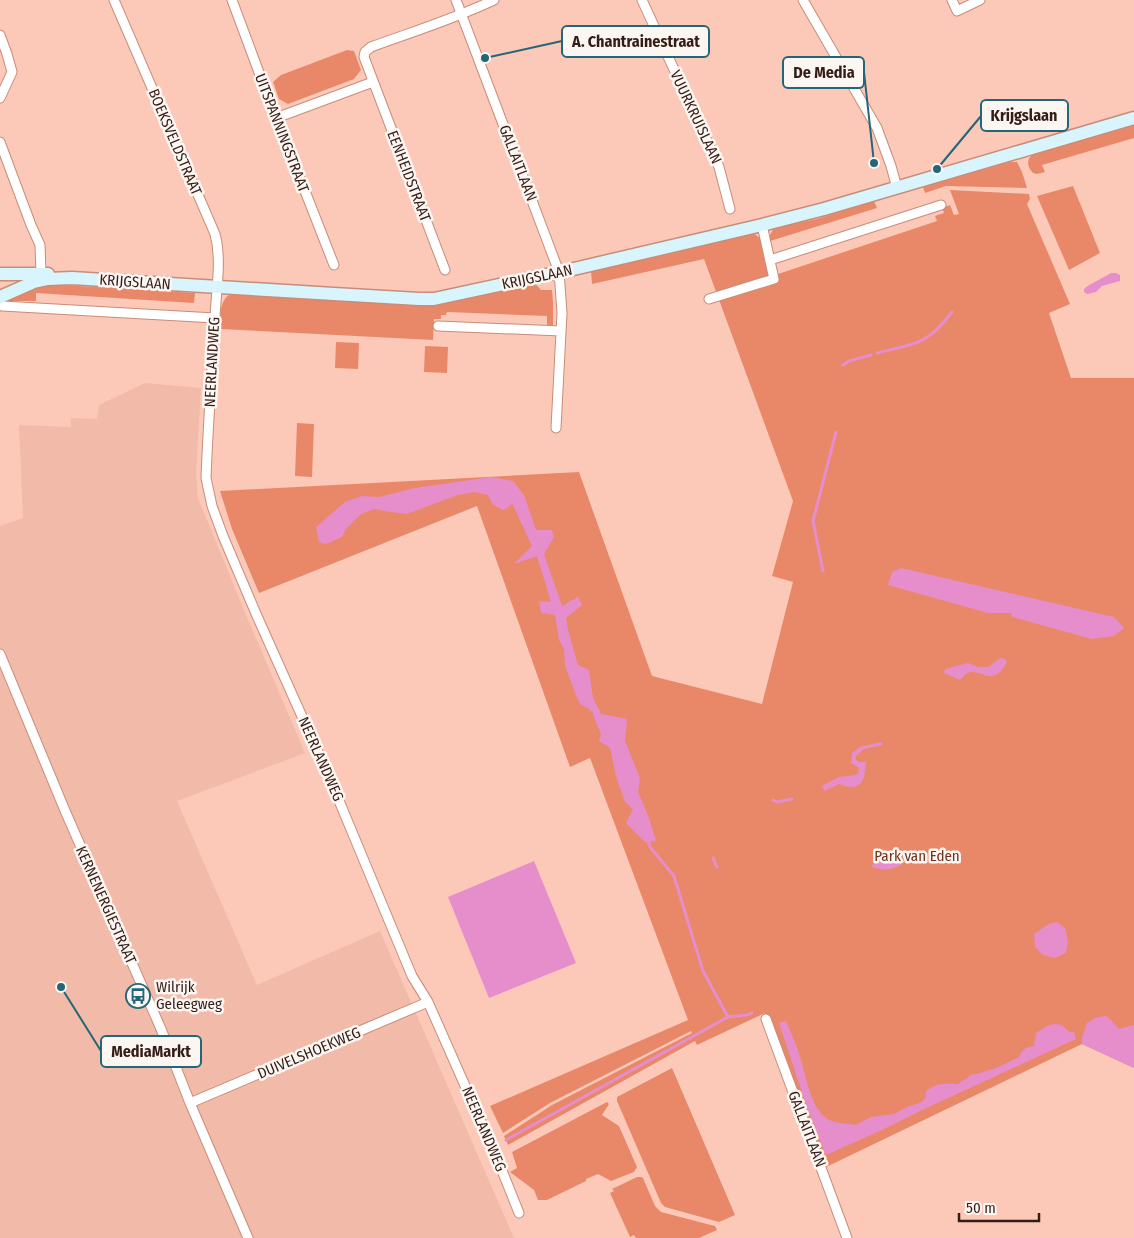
<svg xmlns="http://www.w3.org/2000/svg" width="1134" height="1238" viewBox="0 0 1134 1238" font-family="'Fira Sans Condensed',sans-serif">
  <style>
    .built { fill: #f2baa8 }
    .green { fill: #e98869 }
    .water { fill: #e68dcc }
    .lines { fill: none; stroke-linecap: round; stroke-linejoin: round }
    .stream { stroke: #e68dcc; stroke-width: 3 }
    .street-casing { stroke: #c88c79; stroke-width: 11 }
    .secondary-casing { stroke: #c88c79; stroke-width: 15 }
    .street { stroke: #fff; stroke-width: 9 }
    .secondary { stroke: #d8f4fc; stroke-width: 12 }
    .labels { text-anchor: middle; stroke-width: 5; stroke-linejoin: round; paint-order: stroke }
    .street-label { font-size: 15px; fill: #341d16; stroke: #fcf6f3 }
    .park-label { font-size: 15px; fill: #71301a; stroke: #fcf6f3 }
    .poi-label { font-size: 15px; fill: #341d16; stroke: #fcf6f3; text-anchor: start }
    .leader { fill: none; stroke: #226678; stroke-width: 2 }
    .callout-dot { fill: #226678; stroke: #fcf6f3; stroke-width: 2 }
    .callout { fill: #fcf6f3; stroke: #226678; stroke-width: 2 }
    .callout-label { font-size: 16px; text-anchor: middle; font-weight: bold; fill: #341d16 }
  </style>
  <rect width="100%" height="100%" fill="#fcc9b9"/>
  <path class="built" d="M145,383L201,388L196,473L198,498L244,610L305,753L177,801L257,985L380,931L514,1238H0V526L23,518L19,425L71,427V418L97,419L99,405Z"/>
  <path class="green" d="M347,50L354,51L361,70L354,79L288,104L279,99L273,82L281,75Z
    M1134,125V138L1042,165L1045,172L1037,174L1033,173C1027,167 1026,159 1033,154Z
    M1009,162H1017L1022,172L1027,188L946,186L925,193L923,187Z
    M1073,186L1100,253L1069,270L1037,196Z
    M950,190L1029,194L1030,199L1027,204L1070,304L1049,313L1071,378H1134V1068L1082,1044L822,1169L765,1013L697,1045L695,1041L508,1145L504,1136L552,1105L692,1033L691,1031L550,1103L503,1133L490,1106L688,1020L590,758L570,767L477,506L259,593L232,529L220,491L579,472L652,676L762,704L793,582L772,576L793,501L704,259L592,284L591,271L753,233L760,238L769,275L778,274L937,221L935,216L944,213L942,208L950,205L954,215L959,214Z
    M874,201L877,208L770,241V235L774,228L817,219Z
    M534,282L541,290H552L553,302V325H547V316L447,312L446,315H441V319H434L433,340L220,329C221,314 218,298 235,292L434,305Z
    M45,284L195,293L194,303L36,293V301H3Z
    M336,342L359,343L358,369L335,368Z
    M425,346L448,347L447,373L424,372Z
    M297,423L314,424L312,477L295,476Z
    M672,1068L735,1215L719,1222L665,1207L661,1203L617,1101V1097Z
    M607,1102L609,1104L602,1115L619,1126L637,1167L634,1172L611,1181L598,1174L586,1179V1181L547,1200H538L534,1190L510,1172L517,1168L512,1152Z
    M637,1177H641L643,1178L655,1206L661,1212L707,1224L715,1226L717,1230L699,1238H636L634,1235L630,1237L610,1193L614,1191L612,1189Z"/>
  <path class="water" d="M1111,273H1116L1120,275V281L1102,286L1096,292L1087,294L1084,292V289C1092,282 1102,279 1111,273Z
    M491,477L513,481L524,495L536,530H552L554,537L544,554L562,606L578,597L582,605L566,618L568,630L578,665L589,670L593,698L601,714L627,719L625,741L640,778L638,792L649,818L656,841L645,842L626,823L633,809L625,802L616,776L610,748L599,741L601,734L593,715L594,714L588,708L581,705L577,698L565,666L564,649L559,640L555,615L541,613L539,601L551,602L537,556L514,564L532,546L512,503L508,508L503,510L493,505L488,495L474,492L458,495L407,514L391,512L374,509L361,514L346,529L342,537L326,544L319,542L316,527L345,502L362,496L379,497L415,488Z
    M901,568L1114,617L1124,628L1114,636L1092,639L1012,617L1011,613H988L888,585L892,572Z
    M1000,658L1005,659L1007,662C991,691 981,665 966,674C964,675 962,678 960,680L944,673L945,669L968,663L978,667H988Z
    M881,742L883,745L864,749L856,756V760L859,762H866C865,772 865,788 851,787C847,787 843,785 839,784L824,791L822,786L839,777L849,776L858,774L859,768L851,763L852,753L860,747Z
    M893,857L901,860V865C891,870 883,871 872,867L873,864L882,859Z
    M534,861L576,963L489,998L448,897Z
    M1057,922L1065,928L1068,942L1066,953L1055,958L1043,955L1035,947L1034,934L1049,924Z
    M1104,1016L1108,1017L1119,1029L1134,1025V1068L1082,1044V1038L1087,1023L1095,1018Z
    M786,1021C790,1032 796,1042 799,1054C806,1073 809,1105 826,1118C834,1124 846,1123 856,1125L871,1117L894,1114L907,1107L919,1103L923,1101L926,1096V1091C939,1082 944,1084 958,1084L971,1075L980,1073L996,1068L1019,1057C1022,1049 1026,1047 1034,1046L1036,1033C1049,1025 1058,1018 1069,1032H1074L1076,1039L920,1111L884,1129L826,1155L805,1101L779,1023Z"/>
  <g class="lines">
    <path class="stream" d="M877,353C888,350 900,348 912,344C929,340 942,325 952,312
      M843,365L849,361L871,355
      M823,571L813,521L836,432
      M773,800L777,802L792,799
      M648,840L650,847L674,876L703,971L728,1017
      M713,858L717,867
      M506,1140L728,1017L747,1015L752,1013"/>
    <defs>
      <path id="street" d="M114,0L215,234C222,260 216,291 215,318C212,371 208,425 206,478L212,506L223,536L257,616L330,779L412,976L428,1002L497,1158L519,1213
        M232,0L267,94L334,265
        M456,0L559,272L562,313L556,428
        M642,0L719,167L730,209
        M803,0L877,128L891,166L897,188
        M952,0L957,11L980,0
        M0,35L7,54L12,72L0,98
        M276,118L373,82
        M0,142L31,225L40,245L41,273
        M770,260L941,205
        M445,270L364,57L365,52L371,47C412,32 454,19 494,0
        M709,299L774,279L762,225
        M2,306L215,318
        M438,326L561,331
        M0,654L66,813L161,1029L190,1103L248,1238
        M766,1019L847,1238
        M190,1103L428,1002"/>
      <path id="secondary" d="M0,274H48
        M0,297L34,282L48,279L72,278L334,294L419,299H434L578,268L762,225L824,209L1134,118"/>
    </defs>
    <use href="#street" class="street-casing"/>
    <use href="#secondary" class="secondary-casing"/>
    <use href="#street" class="street"/>
    <use href="#secondary" class="secondary"/>
  </g>
  <defs>
    <symbol id="bus-ring" viewBox="-11 -11 22 22"><circle r="9.5" fill="#fcf6f3" stroke="#226678" stroke-width="1.5"/><path d="M-5-6H5V4H4V6H2V4H-2V6H-4V4H-5ZM-3.5-4V0h7V-4ZM-3.5 1.2v1.5H-2V1.2ZM2 1.2v1.5H3.5V1.2Z" fill="#226678"/></symbol>
  </defs>
  <g fill-rule="evenodd">
    <use href="#bus-ring" x="124" y="982" width="28" height="28"/>
  </g>
  <g class="labels">
    <g class="street-label">
      <text transform="translate(696 117) rotate(65)" y="5">VUURKRUISLAAN</text>
      <text transform="translate(282 133) rotate(69)" y="5">UITSPANNINGSTRAAT</text>
      <text transform="translate(175 142) rotate(67)" y="5">BOEKSVELDSTRAAT</text>
      <text transform="translate(518 163) rotate(69)" y="5">GALLAITLAAN</text>
      <text transform="translate(409 176) rotate(69)" y="5">EENHEIDSTRAAT</text>
      <text transform="translate(537 277) rotate(-12)" y="5">KRIJGSLAAN</text>
      <text transform="translate(135 282) rotate(4)" y="5">KRIJGSLAAN</text>
      <text transform="translate(212 362) rotate(-87)" y="5">NEERLANDWEG</text>
      <text transform="translate(321 759) rotate(66)" y="5">NEERLANDWEG</text>
      <text transform="translate(106 905) rotate(66)" y="5">KERNENERGIESTRAAT</text>
      <text transform="translate(309 1053) rotate(-23)" y="5">DUIVELSHOEKWEG</text>
      <text transform="translate(484 1129) rotate(67)" y="5">NEERLANDWEG</text>
      <text transform="translate(807 1129) rotate(69)" y="5">GALLAITLAAN</text>
    </g>
    <g class="park-label">
      <text x="917" y="861">Park van Eden</text>
    </g>
    <g class="poi-label">
      <text x="156" y="992">Wilrijk<tspan x="156" dy="17">Geleegweg</tspan></text>
    </g>
  </g>
  <path class="leader" d="M485 58L562 41M874 163L864 72M937 169L981 116M61 987L101 1051"/>
  <g class="callout-dot">
    <circle cx="485" cy="58" r="5"/>
    <circle cx="874" cy="163" r="5"/>
    <circle cx="937" cy="169" r="5"/>
    <circle cx="61" cy="987" r="5"/>
  </g>
  <g class="callout">
    <rect x="562" y="26" width="147" height="31" rx="5"/>
    <rect x="783" y="57" width="81" height="31" rx="5"/>
    <rect x="981" y="100" width="87" height="31" rx="5"/>
    <rect x="101" y="1036" width="100" height="31" rx="5"/>
  </g>
  <g class="callout-label">
    <text x="636" y="47">A. Chantrainestraat</text>
    <text x="824" y="78">De Media</text>
    <text x="1024" y="121">Krijgslaan</text>
    <text x="151" y="1057">MediaMarkt</text>
  </g>
  <path d="M959 1213v8h80v-8" fill="none" stroke="#341d16" stroke-width="2.5"/>
  <text x="966" y="1213" font-size="15" fill="#341d16" stroke="#fcf6f3" stroke-width="4" paint-order="stroke">50 m</text>
</svg>
